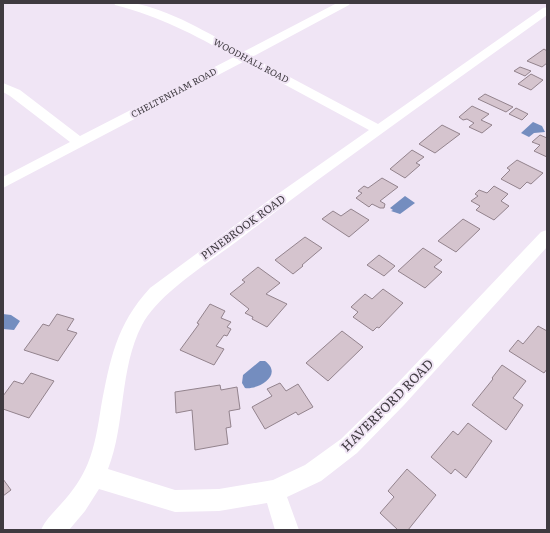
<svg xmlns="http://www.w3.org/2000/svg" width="550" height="533" viewBox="0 0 550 533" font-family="Literata,serif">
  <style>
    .water { fill: #748dbf }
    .building { fill: #d5c4ce; stroke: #93838d }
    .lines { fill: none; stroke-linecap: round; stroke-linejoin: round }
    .street { fill: #fff; fill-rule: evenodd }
    .labels { text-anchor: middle; stroke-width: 4; stroke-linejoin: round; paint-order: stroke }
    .far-street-label { font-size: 9px; fill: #3f3a40; stroke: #f0e5f5 }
    .street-label { font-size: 11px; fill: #3f3a40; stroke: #f0e5f5 }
    .near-street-label { font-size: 13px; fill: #3f3a40; stroke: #f0e5f5 }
  </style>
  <rect width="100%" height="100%" fill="#f0e5f5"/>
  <path class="water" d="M533,122L542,126L545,132L534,133L529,137L521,133Z
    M405,196L415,203L400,214L391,211L393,210L390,208Z
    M3,314L11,315L20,321L14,330L3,329Z
    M260,361H265C284,375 258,390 245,388L242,383L243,375Z"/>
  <path class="building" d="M544,49L547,51V63L542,67L527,61Z
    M520,67L531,71L525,76L514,71Z
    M531,74L543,80L531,90L518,84Z
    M485,94L513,107L506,112L478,99Z
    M472,106L489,114L481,120L492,125L482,133L469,127L474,123L467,119L463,120L459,117Z
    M516,108L528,114L522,120L509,114Z
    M442,125L460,134L435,153L419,144Z
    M540,135L547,138V157L534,151L540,145L532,142Z
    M412,150L424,157L416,163L420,165L405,178L390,169Z
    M517,160L543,173L531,184L527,182L520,189L501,179L510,170L507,168Z
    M382,178L398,187L380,201L385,204L384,208H380L372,204L369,207L356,198L362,193L358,191L364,186L368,188Z
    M494,186L508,194L501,201L509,206L494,220L476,210L480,206L471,201L478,196L475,194L479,190L487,193Z
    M351,209L369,220L349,237L322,219L333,211L341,216Z
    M463,219L480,229L456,252L438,241Z
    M305,237L322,248L302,265L303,266L293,274L275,260Z
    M423,248L442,260L434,267L442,272L425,288L398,271Z
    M379,255L395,266L384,276L367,265Z
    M258,267L280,283L266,294L287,304L267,327L252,319L253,317L245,313L249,309L230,294L245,282L242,280Z
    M383,289L403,303L379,328L377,327L373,331L353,317L358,312L351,307L365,294L372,299Z
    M210,304L225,311L221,318L231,322L227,327L231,329L227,336L224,335L216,346L224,349L214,365L180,350L199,324L197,323Z
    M57,314L74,319L67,330L77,333L58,361L24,350L43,324L49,326Z
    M538,326L547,331V369L544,373L509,351L518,340L523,344Z
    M342,331L363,347L328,381L306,363Z
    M502,365L526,381L513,398L523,405L506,430L472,405L493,379L492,378Z
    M31,373L54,381L29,418L3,409V396L14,381L23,384Z
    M280,383L286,391L298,384L313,407L298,415L296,412L265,429L252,407L272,396L267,389Z
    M220,385L221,390L237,387L240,409L229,411L231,427L226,428L228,444L195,450L192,410L176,413L175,392Z
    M468,423L492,441L466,478L455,469L451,474L431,457L453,431L458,435Z
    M407,469L436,495L408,530H398L380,513L394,497L388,491Z
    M3,479L11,490L3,496Z"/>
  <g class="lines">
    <path class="street" d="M114,3C120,3 126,2 132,3C170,9 209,34 243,52L337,3H350L349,5L252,57L378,124L543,8L547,7V15C443,90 338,163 236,242C208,263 158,294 142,325C119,369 126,423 108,469L175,490L219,489L273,480L305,465L341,439L390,391L541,232L547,230V247L404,405L357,453L321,481L287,497L299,530H275L267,503L219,511L175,512L99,489L85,511L69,530H41C46,519 54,512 61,504C72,492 82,478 88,463C95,446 98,426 101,407C110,360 116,325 150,288L272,198L369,130L243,62L3,188V177L70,142L10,96L3,92V83L20,90L80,136L234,57C193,34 161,17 115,5Z"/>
  </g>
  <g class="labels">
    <g class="far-street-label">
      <text transform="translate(251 61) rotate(28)" y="3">WOODHALL ROAD</text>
      <text transform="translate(174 93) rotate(-28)" y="3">CHELTENHAM ROAD</text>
    </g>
    <g class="street-label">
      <text transform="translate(243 227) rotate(-36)" y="4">PINEBROOK ROAD</text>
    </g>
    <g class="near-street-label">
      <text transform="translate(387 405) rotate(-45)" y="5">HAVERFORD ROAD</text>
    </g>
  </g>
  <rect width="550" height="533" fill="none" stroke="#3f3a40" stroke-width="8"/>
</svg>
